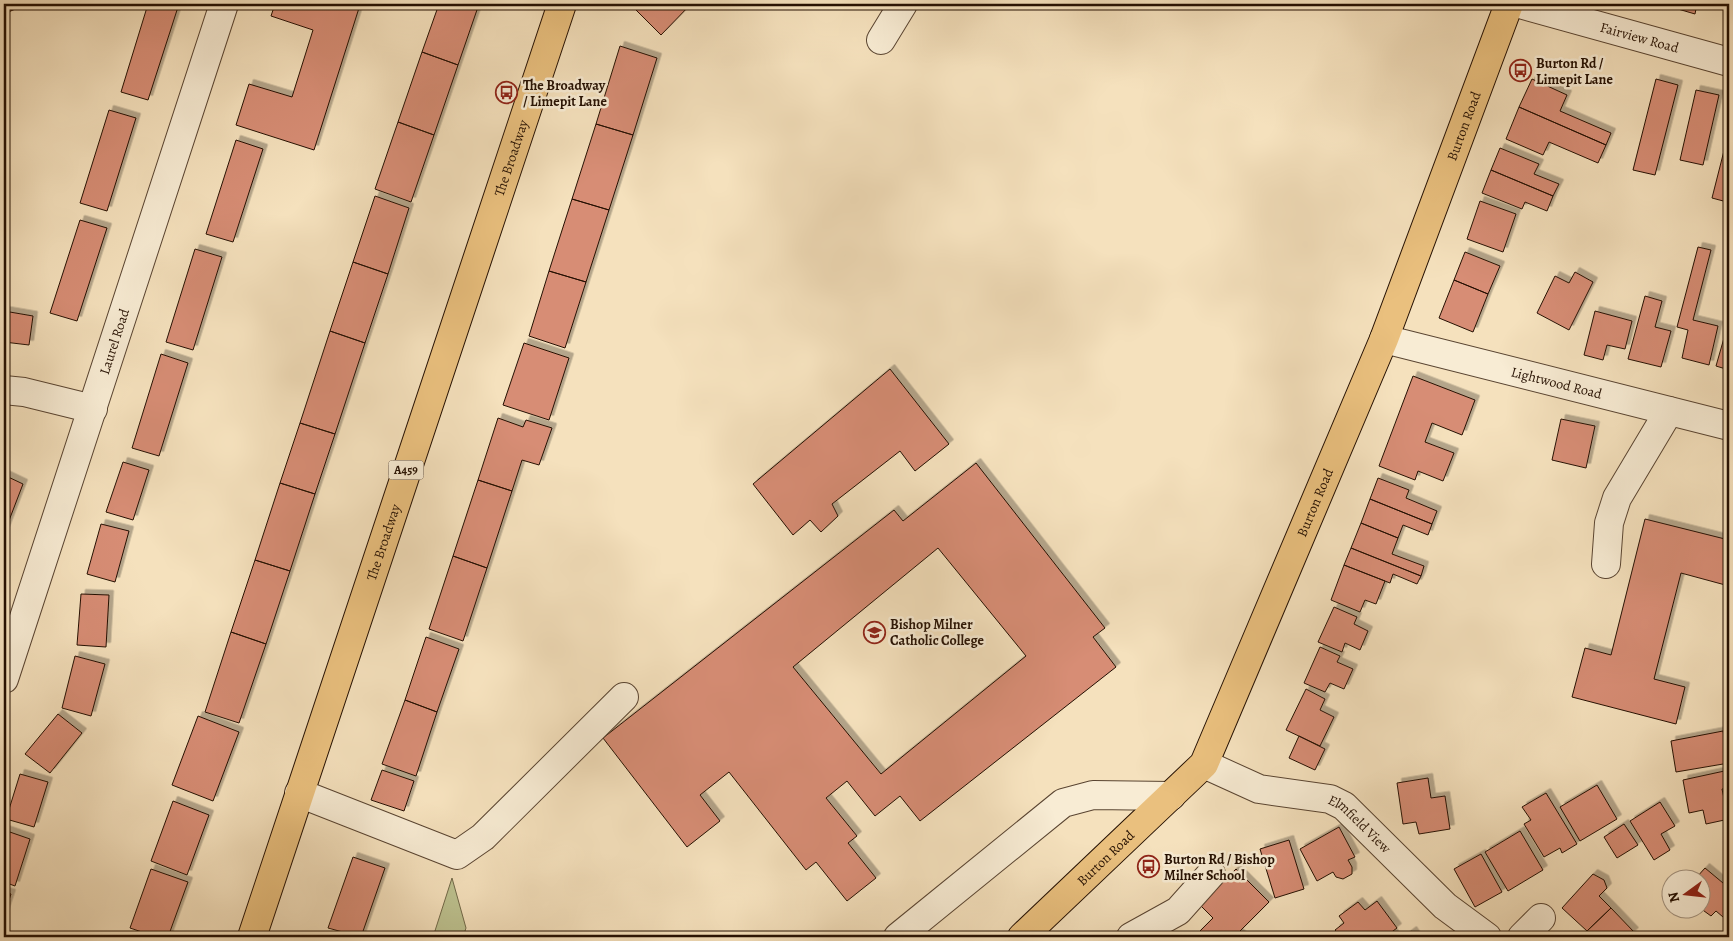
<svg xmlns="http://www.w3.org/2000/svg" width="1733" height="941" viewBox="0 0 1733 941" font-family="Alegreya,serif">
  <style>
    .green { fill: #bdc290; stroke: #716949 }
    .building { fill: #d78d75; stroke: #251002; fill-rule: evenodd; filter: url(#shadow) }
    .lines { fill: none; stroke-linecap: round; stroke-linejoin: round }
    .minor-casing { stroke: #594431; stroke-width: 30 }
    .major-casing { stroke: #251002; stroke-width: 30 }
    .minor { stroke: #f8ecd4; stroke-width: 28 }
    .major { stroke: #eac07e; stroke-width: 28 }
    .labels { text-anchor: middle; stroke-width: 5; stroke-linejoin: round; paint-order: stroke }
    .shield { fill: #f8ecd4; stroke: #645241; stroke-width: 1 }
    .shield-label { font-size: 12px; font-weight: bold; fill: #251002 }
    .street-label { font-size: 14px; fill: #251002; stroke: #f8ecd4 }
    .poi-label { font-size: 14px; font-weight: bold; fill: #251002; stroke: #f8ecd4; text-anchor: start }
  </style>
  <defs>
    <filter id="shadow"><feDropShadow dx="4.5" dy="-4.5" stdDeviation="0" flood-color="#0004"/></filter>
  </defs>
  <rect width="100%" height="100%" fill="#f5e1bd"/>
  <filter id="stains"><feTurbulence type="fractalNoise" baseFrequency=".004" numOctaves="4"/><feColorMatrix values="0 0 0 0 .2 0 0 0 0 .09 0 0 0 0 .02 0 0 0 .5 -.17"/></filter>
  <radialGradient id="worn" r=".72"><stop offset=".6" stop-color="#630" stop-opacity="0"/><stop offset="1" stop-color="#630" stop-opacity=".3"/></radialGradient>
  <path class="green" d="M452,878L466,928L463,937H433Z"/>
  <path class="building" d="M4,4H21L22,6L4,14Z
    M148,4H167L178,7L148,100L121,92Z
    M275,4H346L359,8L314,150L236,125L249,84L292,97L313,30L271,16Z
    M439,4H479L458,65L422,52Z
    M638,4H691L661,35L634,8Z
    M1661,4H1697L1695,14Z
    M620,46L657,58L633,135L596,124Z
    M422,52L458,65L434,135L398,122Z
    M1532,79L1567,95L1560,111L1611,133L1606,145L1519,107Z
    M1656,79L1678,85L1655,175L1633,170Z
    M1696,90L1719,95L1703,165L1680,160Z
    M1519,107L1606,145L1598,163L1549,142L1543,155L1506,139Z
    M109,110L136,118L107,211L80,203Z
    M398,122L434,135L411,202L375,189Z
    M596,124L633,135L609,210L572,199Z
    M1729,131V193L1727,202L1712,198Z
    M236,140L263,149L233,242L206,234Z
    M1500,148L1539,164L1534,174L1559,184L1553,196L1491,170Z
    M1491,170L1553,196L1547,211L1525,202L1522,209L1482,193Z
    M375,196L409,208L388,274L353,262Z
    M572,199L609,210L586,282L549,271Z
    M1480,201L1516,214L1503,252L1467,239Z
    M80,220L107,228L77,321L50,313Z
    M1698,247L1711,250L1693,320L1718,326L1709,365L1682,358L1688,330L1677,327Z
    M195,249L222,257L193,350L166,342Z
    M1465,252L1500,266L1488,294L1454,280Z
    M353,262L388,274L365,343L330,331Z
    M549,271L586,282L565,348L529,336Z
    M1575,272L1593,282L1569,330L1537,313L1555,276L1569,283Z
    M1454,280L1488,294L1473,332L1439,318Z
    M1645,296L1662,301L1655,327L1671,331L1661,367L1628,359Z
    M4,311L33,316L29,345L4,342Z
    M1595,311L1632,321L1625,349L1607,345L1603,360L1584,355Z
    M330,331L365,343L335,434L300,423Z
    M1726,331L1729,332V370L1716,366Z
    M524,343L569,358L549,420L503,405Z
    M161,354L188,363L159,456L132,448Z
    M890,369L949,444L915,471L900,451L832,504L838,516L821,532L810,520L793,535L753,484Z
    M1413,376L1475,400L1462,435L1432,423L1425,442L1454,453L1443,481L1418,471L1415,480L1379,466Z
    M498,418L523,427L526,420L552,428L539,465L522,460L512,491L478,480Z
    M1561,419L1595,426L1586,468L1552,460Z
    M300,423L335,434L315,494L280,483Z
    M123,462L149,470L133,520L106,512Z
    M976,463L1105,628L1093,637L1116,667L920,821L900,796L875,816L847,781L826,798L857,836L848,843L876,878L847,901L816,862L806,870L729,772L700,795L720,821L687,847L603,738L894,510L903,521ZM938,548L1026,656L881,774L793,667Z
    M4,475L23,484L5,531H4Z
    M1378,478L1409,490L1406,498L1437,511L1432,524L1370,499Z
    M478,480L512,491L487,568L453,556Z
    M280,483L315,494L290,571L255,560Z
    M1370,499L1432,524L1428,535L1403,525L1398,538L1361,523Z
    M1645,519L1729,540V586L1681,573L1654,679L1685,687L1676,724L1572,697L1585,648L1611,655Z
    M1361,523L1398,538L1392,554L1424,566L1421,576L1351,548Z
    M101,524L129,531L115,582L87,574Z
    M1351,548L1421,576L1417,584L1393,574L1390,583L1344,565Z
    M453,556L487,568L463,641L429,629Z
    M255,560L290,571L266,644L231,632Z
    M1344,565L1385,581L1376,604L1365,600L1360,612L1331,600Z
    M81,594L109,595L106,647L77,645Z
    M1334,607L1357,617L1354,624L1368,631L1360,650L1345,643L1342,652L1318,642Z
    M231,632L266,644L239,723L205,712Z
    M426,637L459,649L437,712L405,700Z
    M1320,647L1340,656L1337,662L1353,669L1344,689L1330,683L1325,692L1304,683Z
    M75,656L105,664L91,716L62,708Z
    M1306,689L1325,699L1320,710L1334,717L1320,746L1286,730Z
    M405,700L437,712L416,776L382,764Z
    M58,714L82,733L50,773L25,754Z
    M198,716L239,732L213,801L172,785Z
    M1723,731L1729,763L1676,772L1671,741Z
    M1299,736L1325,749L1315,770L1289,758Z
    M382,770L414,781L404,811L371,800Z
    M1729,770V788L1722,789L1726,808L1729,807V819L1706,824L1703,810L1689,813L1683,780Z
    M20,774L48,782L34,827L6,819Z
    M1428,778L1431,798L1445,796L1450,829L1419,834L1416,822L1403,824L1397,783Z
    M1597,785L1617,819L1580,841L1560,807Z
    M1546,793L1577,844L1562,853L1560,848L1544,857L1524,824L1531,820L1522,807Z
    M173,801L209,815L187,875L151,861Z
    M1660,802L1675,826L1661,834L1670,850L1654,860L1630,821Z
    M1624,824L1638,845L1617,858L1604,837Z
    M1339,827L1355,857L1348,860L1352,867V874L1343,879L1336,877L1333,872L1317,881L1300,849Z
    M4,830L30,839L15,886L4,882Z
    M1520,831L1543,870L1508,891L1485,852Z
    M1289,840L1304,889L1275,898L1260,849Z
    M1481,854L1502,892L1475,907L1454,869Z
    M353,857L385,868L361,937L328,928Z
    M1705,868L1729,888V910L1723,917L1716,911L1711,916L1700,908V878H1696Z
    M151,869L188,882L168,937H157L130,928Z
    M1236,869L1269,902L1238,933L1243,937H1198L1196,935L1213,918L1200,905Z
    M1593,874L1604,880L1607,888L1599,896L1611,908L1587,931L1562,908Z
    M4,892L11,894L4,915Z
    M1377,901L1397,928L1385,937H1341L1335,930L1344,923L1339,916L1358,902L1365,910Z
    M1611,908L1634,932L1628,937H1593L1587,931Z
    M1412,931L1416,937H1404Z
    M1392,932L1395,937H1385Z"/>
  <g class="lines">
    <defs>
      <g id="minor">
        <path id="s1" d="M1520,4L1729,62"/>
        <path d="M881,40L903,4"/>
        <path id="s2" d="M1384,339L1729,426"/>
        <path d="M4,390L24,392L93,409"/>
        <path d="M1606,564L1609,523L1617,498L1669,411"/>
        <path id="s3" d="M4,679L224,4"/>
        <path id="s4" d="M1204,764L1259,789L1330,799L1344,806L1445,906L1487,937"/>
        <path d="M299,793L457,855L483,837L624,697"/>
        <path d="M898,937L1063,803L1093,795L1171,796"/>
        <path d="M1131,937L1178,911L1211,874"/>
        <path d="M1522,937L1541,918"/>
      </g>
      <g id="major">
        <path id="s5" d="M252,937L562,4"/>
        <path id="s6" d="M1022,937L1204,764L1384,339L1509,4"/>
      </g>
    </defs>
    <use href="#minor" class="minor-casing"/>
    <use href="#major" class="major-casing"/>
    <use href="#minor" class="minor"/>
    <use href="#major" class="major"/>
  </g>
  <defs>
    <symbol id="bus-ring" viewBox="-11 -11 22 22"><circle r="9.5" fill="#f8ecd4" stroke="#8f2418" stroke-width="1.5"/><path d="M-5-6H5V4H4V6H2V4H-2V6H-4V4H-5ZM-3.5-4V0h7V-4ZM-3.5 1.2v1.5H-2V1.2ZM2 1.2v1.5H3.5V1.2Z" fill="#8f2418"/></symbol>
    <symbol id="school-ring" viewBox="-11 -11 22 22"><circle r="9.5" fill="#f8ecd4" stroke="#8f2418" stroke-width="1.5"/><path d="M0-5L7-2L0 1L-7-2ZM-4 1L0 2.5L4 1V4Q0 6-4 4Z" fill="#8f2418"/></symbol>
  </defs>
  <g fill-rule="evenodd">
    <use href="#bus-ring" x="1508" y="58" width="25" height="25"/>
    <use href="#bus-ring" x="494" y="80" width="25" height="25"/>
    <use href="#school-ring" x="862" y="620" width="25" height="25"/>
    <use href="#bus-ring" x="1136" y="854" width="25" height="25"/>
  </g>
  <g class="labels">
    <rect class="shield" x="388.5" y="460.5" width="35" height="19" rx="4"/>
    <g class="shield-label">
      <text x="406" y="474">A459</text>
    </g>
    <g class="street-label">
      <text dy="5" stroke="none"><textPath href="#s1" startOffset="124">Fairview Road</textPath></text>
      <text dy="5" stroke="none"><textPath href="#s6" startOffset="940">Burton Road</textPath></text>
      <text dy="5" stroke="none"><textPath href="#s5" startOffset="821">The Broadway</textPath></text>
      <text dy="5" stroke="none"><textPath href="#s3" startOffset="355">Laurel Road</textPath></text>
      <text dy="5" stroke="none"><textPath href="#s2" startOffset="178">Lightwood Road</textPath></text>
      <text dy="5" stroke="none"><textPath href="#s6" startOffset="535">Burton Road</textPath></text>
      <text dy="5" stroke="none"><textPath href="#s5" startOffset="416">The Broadway</textPath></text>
      <text dy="5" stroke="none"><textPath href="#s4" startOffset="171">Elmfield View</textPath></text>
      <text dy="5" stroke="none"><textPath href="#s6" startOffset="115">Burton Road</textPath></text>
    </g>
    <g class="poi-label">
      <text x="1536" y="68">Burton Rd /<tspan x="1536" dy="16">Limepit Lane</tspan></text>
      <text x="523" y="90">The Broadway<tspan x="523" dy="16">/ Limepit Lane</tspan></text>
      <text x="890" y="629">Bishop Milner<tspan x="890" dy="16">Catholic College</tspan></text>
      <text x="1164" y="864">Burton Rd / Bishop<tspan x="1164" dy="16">Milner School</tspan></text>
    </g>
  </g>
  <rect width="1733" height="941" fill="none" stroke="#f5e1bd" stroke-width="20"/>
  <rect x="5" y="5" width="1723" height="931" fill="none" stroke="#251002" stroke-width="2.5"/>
  <rect x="10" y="10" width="1713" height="921" fill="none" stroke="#251002"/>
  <g transform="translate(1686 894) rotate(255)"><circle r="24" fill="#f8ecd4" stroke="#a49480"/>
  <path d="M0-4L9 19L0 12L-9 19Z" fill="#8f2418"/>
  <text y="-8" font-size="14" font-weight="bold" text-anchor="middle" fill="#251002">N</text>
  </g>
  <rect width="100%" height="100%" filter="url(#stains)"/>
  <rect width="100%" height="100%" fill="url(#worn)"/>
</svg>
